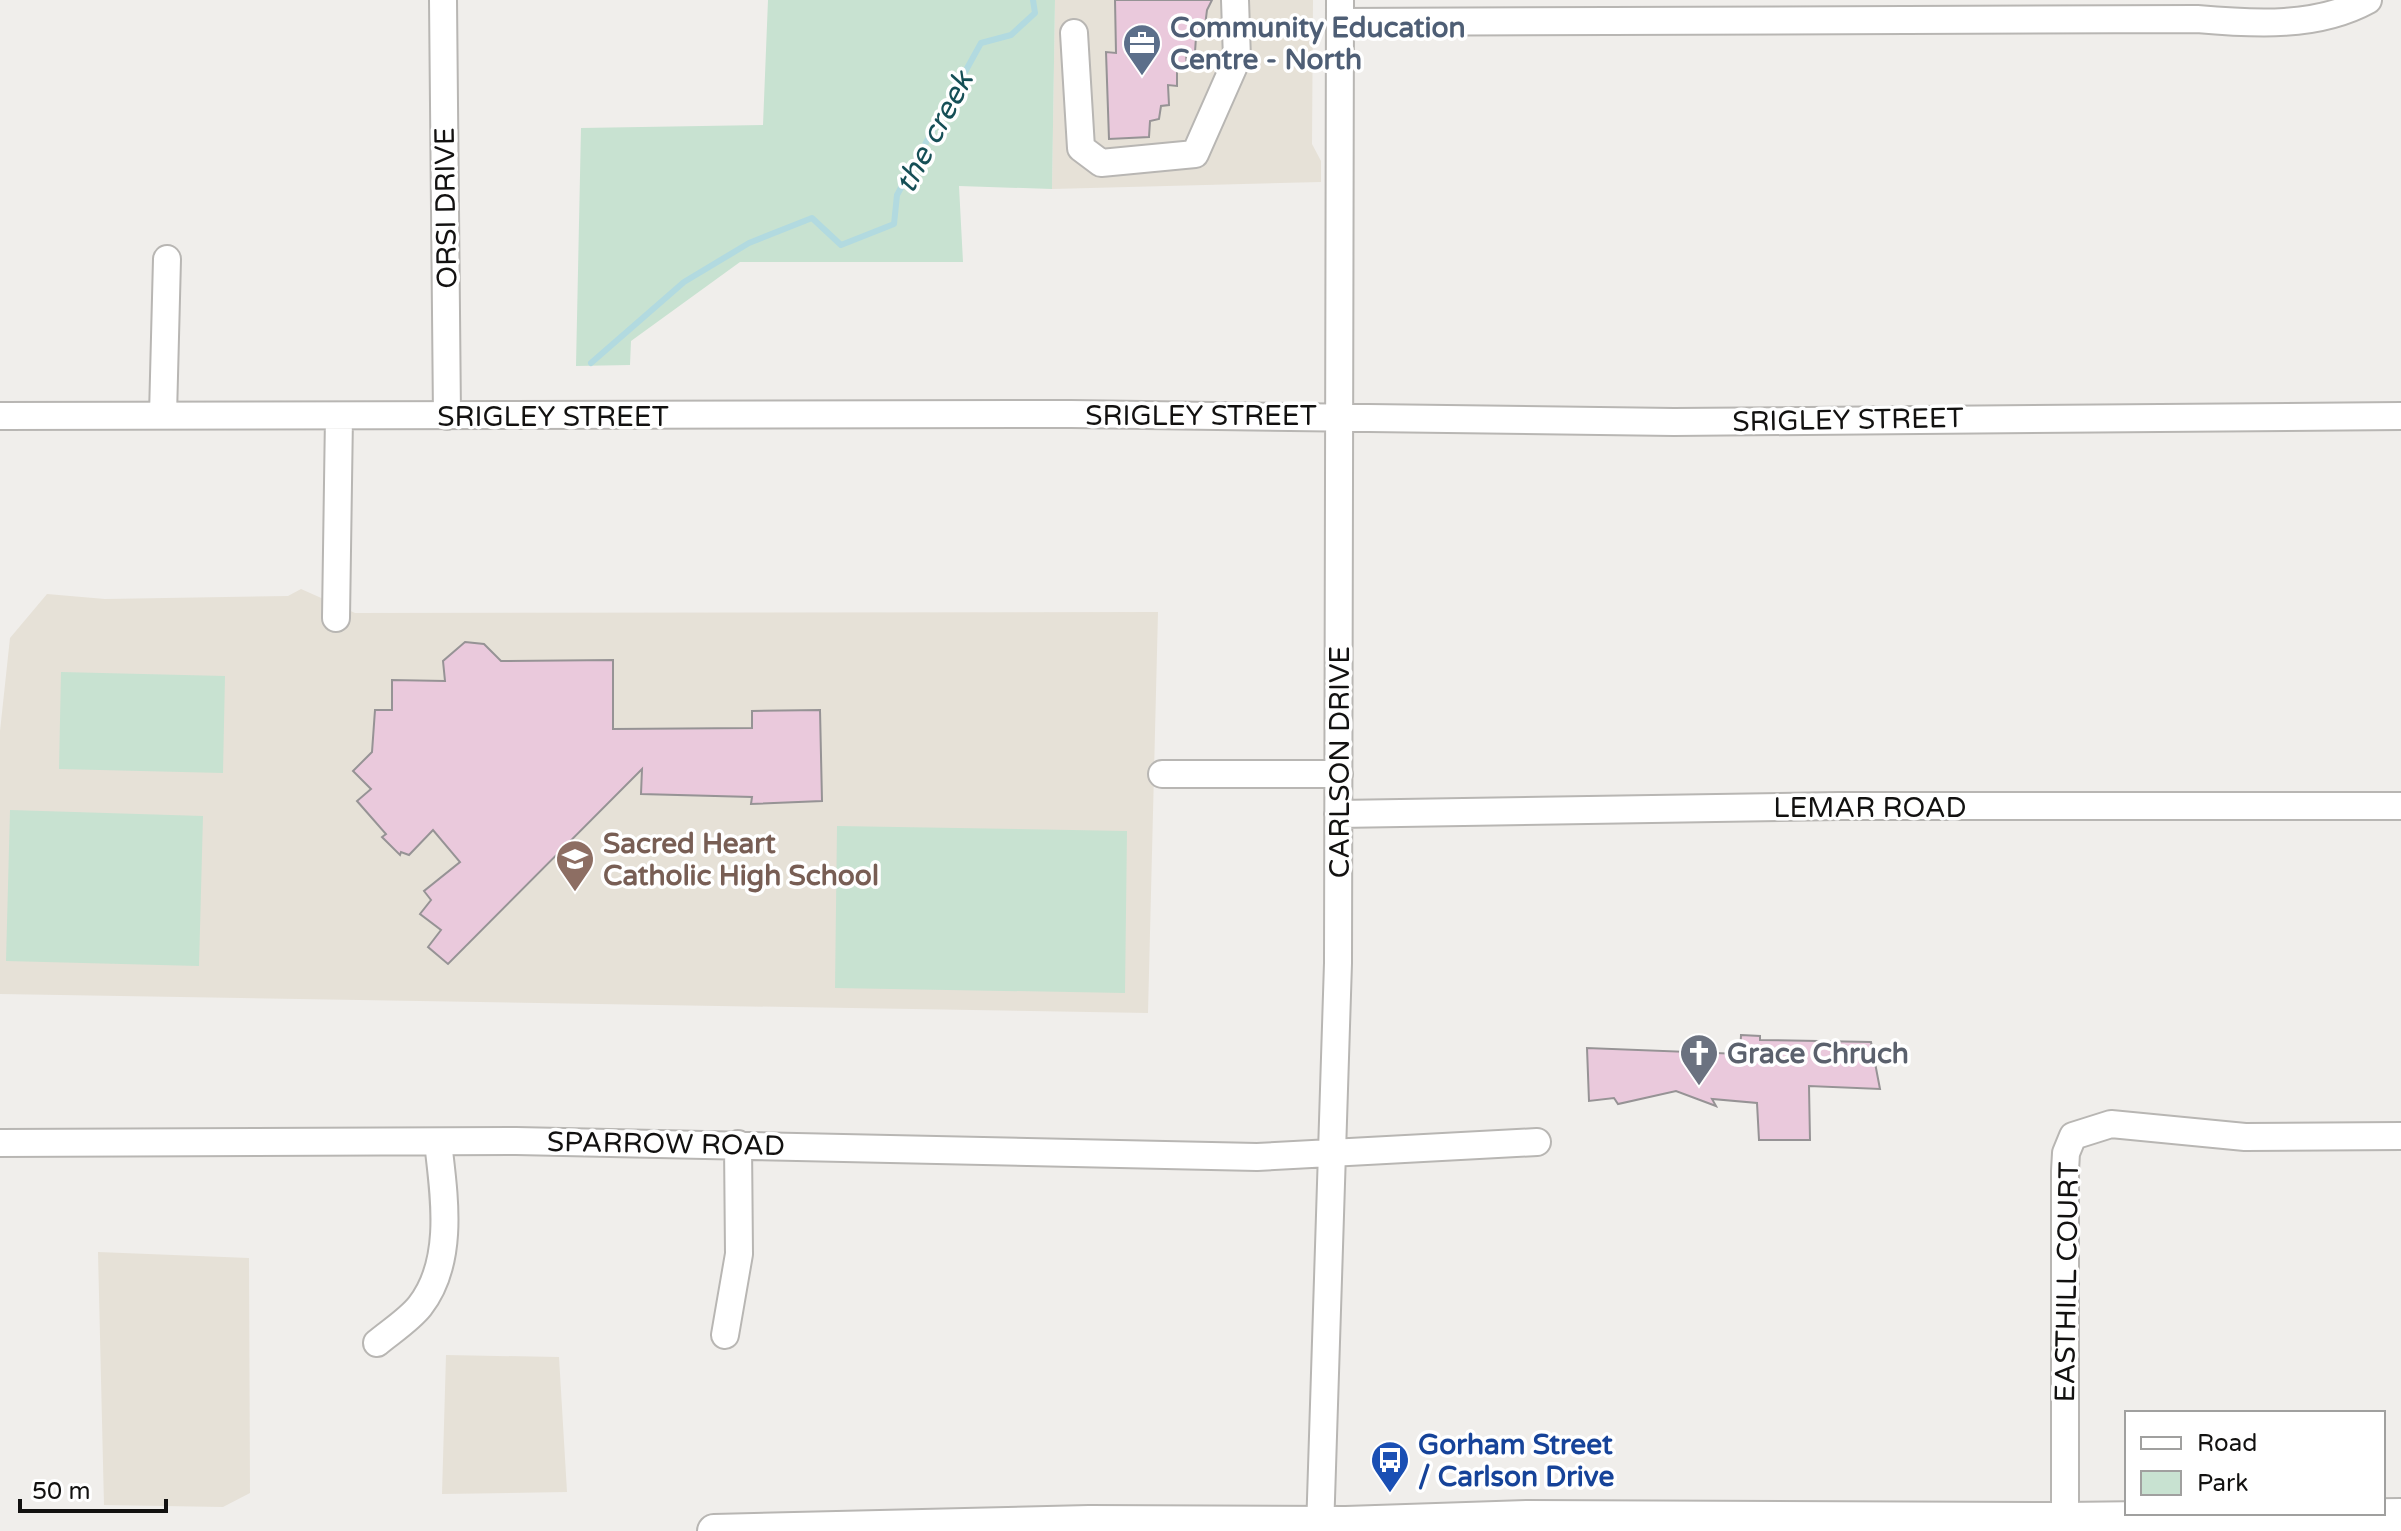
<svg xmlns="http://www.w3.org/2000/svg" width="2401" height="1531" viewBox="0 0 2401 1531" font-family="'Varela Round',sans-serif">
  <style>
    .built { fill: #e6e1d7 }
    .green { fill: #c8e2d1 }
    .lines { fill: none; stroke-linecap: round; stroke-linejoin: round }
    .stream { stroke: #b2dae0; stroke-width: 6 }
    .building { fill: #eac9dc; stroke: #969395; stroke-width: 2 }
    .minor-casing { stroke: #b8b6b3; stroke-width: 30 }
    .major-casing { stroke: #b8b6b3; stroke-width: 36 }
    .minor { stroke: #fff; stroke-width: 26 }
    .major { stroke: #fff; stroke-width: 32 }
    .labels { text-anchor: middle; stroke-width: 7; stroke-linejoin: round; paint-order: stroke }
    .service-label { font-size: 28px; font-weight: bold; fill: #4e5e75; stroke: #fff; text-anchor: start }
    .street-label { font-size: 28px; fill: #121110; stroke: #fff }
    .education-label { font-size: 28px; font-weight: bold; fill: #785e54; stroke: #fff; text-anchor: start }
    .worship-label { font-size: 28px; font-weight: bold; fill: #5b616d; stroke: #fff; text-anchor: start }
    .transit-label { font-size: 28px; font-weight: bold; fill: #164399; stroke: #fff; text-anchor: start }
    .water-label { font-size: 30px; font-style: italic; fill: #154f56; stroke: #fff }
  </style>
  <rect width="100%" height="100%" fill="#f0eeeb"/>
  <path class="built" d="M1055,0H1313L1312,144L1321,161V182L1052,189Z
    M301,589L355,613L1158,612L1148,1013L0,994V731L10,638L47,594L105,599L288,596Z
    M98,1252L249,1258L250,1493L223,1507L104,1505Z
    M446,1355L559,1357L567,1492L442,1494Z"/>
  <path class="green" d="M768,0H1055L1052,189L959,186L963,262H740L631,341L630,365L576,366L581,128L763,125Z
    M61,672L225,676L223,773L59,769Z
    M10,810L203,816L199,966L6,961Z
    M837,826L1127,831L1125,993L835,988Z"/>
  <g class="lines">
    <path class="stream" d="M591,363L684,282L749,243L812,218L841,245L894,224L897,195L981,43L1011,35L1035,13L1033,0"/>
  </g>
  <path class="building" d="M1115,0H1212L1207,10L1204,34L1196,37L1195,52L1186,53L1187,69H1177V86L1168,85L1169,105L1161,106L1159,119L1150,121L1149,137L1109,139L1106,52L1116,53Z
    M465,642L484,644L501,661L613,660V729L752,728V711L820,710L822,801L751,804L752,797L641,794L642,769L448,964L428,947L441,930L420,914L431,900L424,891L460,862L433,830L409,855L401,852L400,855L382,837L386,834L357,801L371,789L353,771L372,752L375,710H392V680L445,681L443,661Z
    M1741,1035L1760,1036V1040L1871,1042L1880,1089L1809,1086L1810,1140H1759L1757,1103L1712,1099L1716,1106L1676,1091L1618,1104L1614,1098L1589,1101L1587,1048L1740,1054Z"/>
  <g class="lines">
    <defs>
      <path id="minor" d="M443,0L447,416
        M1340,22L2197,19C2254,24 2317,28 2368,0
        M1074,33L1081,148L1101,163L1195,154L1237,59L1235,0
        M163,415L167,259
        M0,416L1071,414L1674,422L2401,416
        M336,618L339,416
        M1162,774H1339
        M1338,814L1839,806H2401
        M0,1143L516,1141L1257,1157L1537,1142
        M725,1335L739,1254L738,1144
        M377,1343C390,1332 409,1320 420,1306C455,1261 444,1195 438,1142
        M1320,1531L1338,963L1340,0
        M2065,1531V1171L2066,1153L2073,1136L2111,1124L2245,1137L2401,1136"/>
      <path id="major" d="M714,1531L1089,1522L1346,1523L1528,1517L2065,1519L2401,1515"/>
    </defs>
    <use href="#minor" class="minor-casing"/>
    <use href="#major" class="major-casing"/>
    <use href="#minor" class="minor"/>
    <use href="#major" class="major"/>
  </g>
  <defs>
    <symbol id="office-pin" viewBox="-11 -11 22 30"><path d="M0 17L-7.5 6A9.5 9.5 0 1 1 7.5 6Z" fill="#5c6f8a" stroke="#fff"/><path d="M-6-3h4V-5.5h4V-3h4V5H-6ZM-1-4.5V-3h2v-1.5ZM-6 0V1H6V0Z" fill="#fff"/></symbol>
    <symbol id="school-pin" viewBox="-11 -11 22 30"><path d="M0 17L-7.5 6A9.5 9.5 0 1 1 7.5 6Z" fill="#8d6e63" stroke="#fff"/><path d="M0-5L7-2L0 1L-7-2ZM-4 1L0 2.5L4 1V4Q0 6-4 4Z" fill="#fff"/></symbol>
    <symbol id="church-pin" viewBox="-11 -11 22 30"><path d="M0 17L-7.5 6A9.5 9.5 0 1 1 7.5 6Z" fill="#6b7280" stroke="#fff"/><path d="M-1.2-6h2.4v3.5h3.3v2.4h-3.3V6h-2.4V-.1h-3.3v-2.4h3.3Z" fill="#fff"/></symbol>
    <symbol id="bus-pin" viewBox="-11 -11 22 30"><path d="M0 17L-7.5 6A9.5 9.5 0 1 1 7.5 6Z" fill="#1a4fb4" stroke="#fff"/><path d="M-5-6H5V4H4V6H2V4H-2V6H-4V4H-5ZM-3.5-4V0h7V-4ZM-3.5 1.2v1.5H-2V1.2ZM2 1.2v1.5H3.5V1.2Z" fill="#fff"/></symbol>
  </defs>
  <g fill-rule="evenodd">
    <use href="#office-pin" x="1120" y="21" width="44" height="60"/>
    <use href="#school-pin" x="553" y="837" width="44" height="60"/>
    <use href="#church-pin" x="1677" y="1031" width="44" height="60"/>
    <use href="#bus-pin" x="1368" y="1438" width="44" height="60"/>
  </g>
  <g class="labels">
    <g class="service-label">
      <text x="1170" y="37">Community Education<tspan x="1170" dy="32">Centre - North</tspan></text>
    </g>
    <g class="street-label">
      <text transform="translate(445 208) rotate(-91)" y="10">ORSI DRIVE</text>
      <text x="1201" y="425">SRIGLEY STREET</text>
      <text x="553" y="426">SRIGLEY STREET</text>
      <text transform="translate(1848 419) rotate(-1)" y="10">SRIGLEY STREET</text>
      <text transform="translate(1339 762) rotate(-90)" y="10">CARLSON DRIVE</text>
      <text x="1870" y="817">LEMAR ROAD</text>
      <text transform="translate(666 1143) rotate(1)" y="10">SPARROW ROAD</text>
      <text transform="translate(2066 1282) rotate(-89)" y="10">EASTHILL COURT</text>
    </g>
    <g class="education-label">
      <text x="603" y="853">Sacred Heart<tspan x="603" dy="32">Catholic High School</tspan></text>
    </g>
    <g class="worship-label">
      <text x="1727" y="1063">Grace Chruch</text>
    </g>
    <g class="transit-label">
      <text x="1418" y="1454">Gorham Street<tspan x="1418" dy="32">/ Carlson Drive</tspan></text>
    </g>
    <g class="water-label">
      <text transform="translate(934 132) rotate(-62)" y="10">the creek</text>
    </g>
  </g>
  <rect x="2125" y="1411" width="260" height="104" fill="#ffffff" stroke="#a0a09f" stroke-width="2"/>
  <rect x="2141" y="1437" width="40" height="12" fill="#ffffff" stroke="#a0a09f" stroke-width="2"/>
  <text x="2197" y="1451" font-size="24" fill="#121110">Road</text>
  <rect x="2141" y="1471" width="40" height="24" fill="#c8e2d1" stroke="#a0a09f" stroke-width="2"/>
  <text x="2197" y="1491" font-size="24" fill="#121110">Park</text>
  <path d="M20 1499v12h146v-12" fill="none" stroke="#121110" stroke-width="4"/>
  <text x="32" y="1499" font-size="24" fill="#121110" stroke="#ffffff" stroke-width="6" paint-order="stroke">50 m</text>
</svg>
